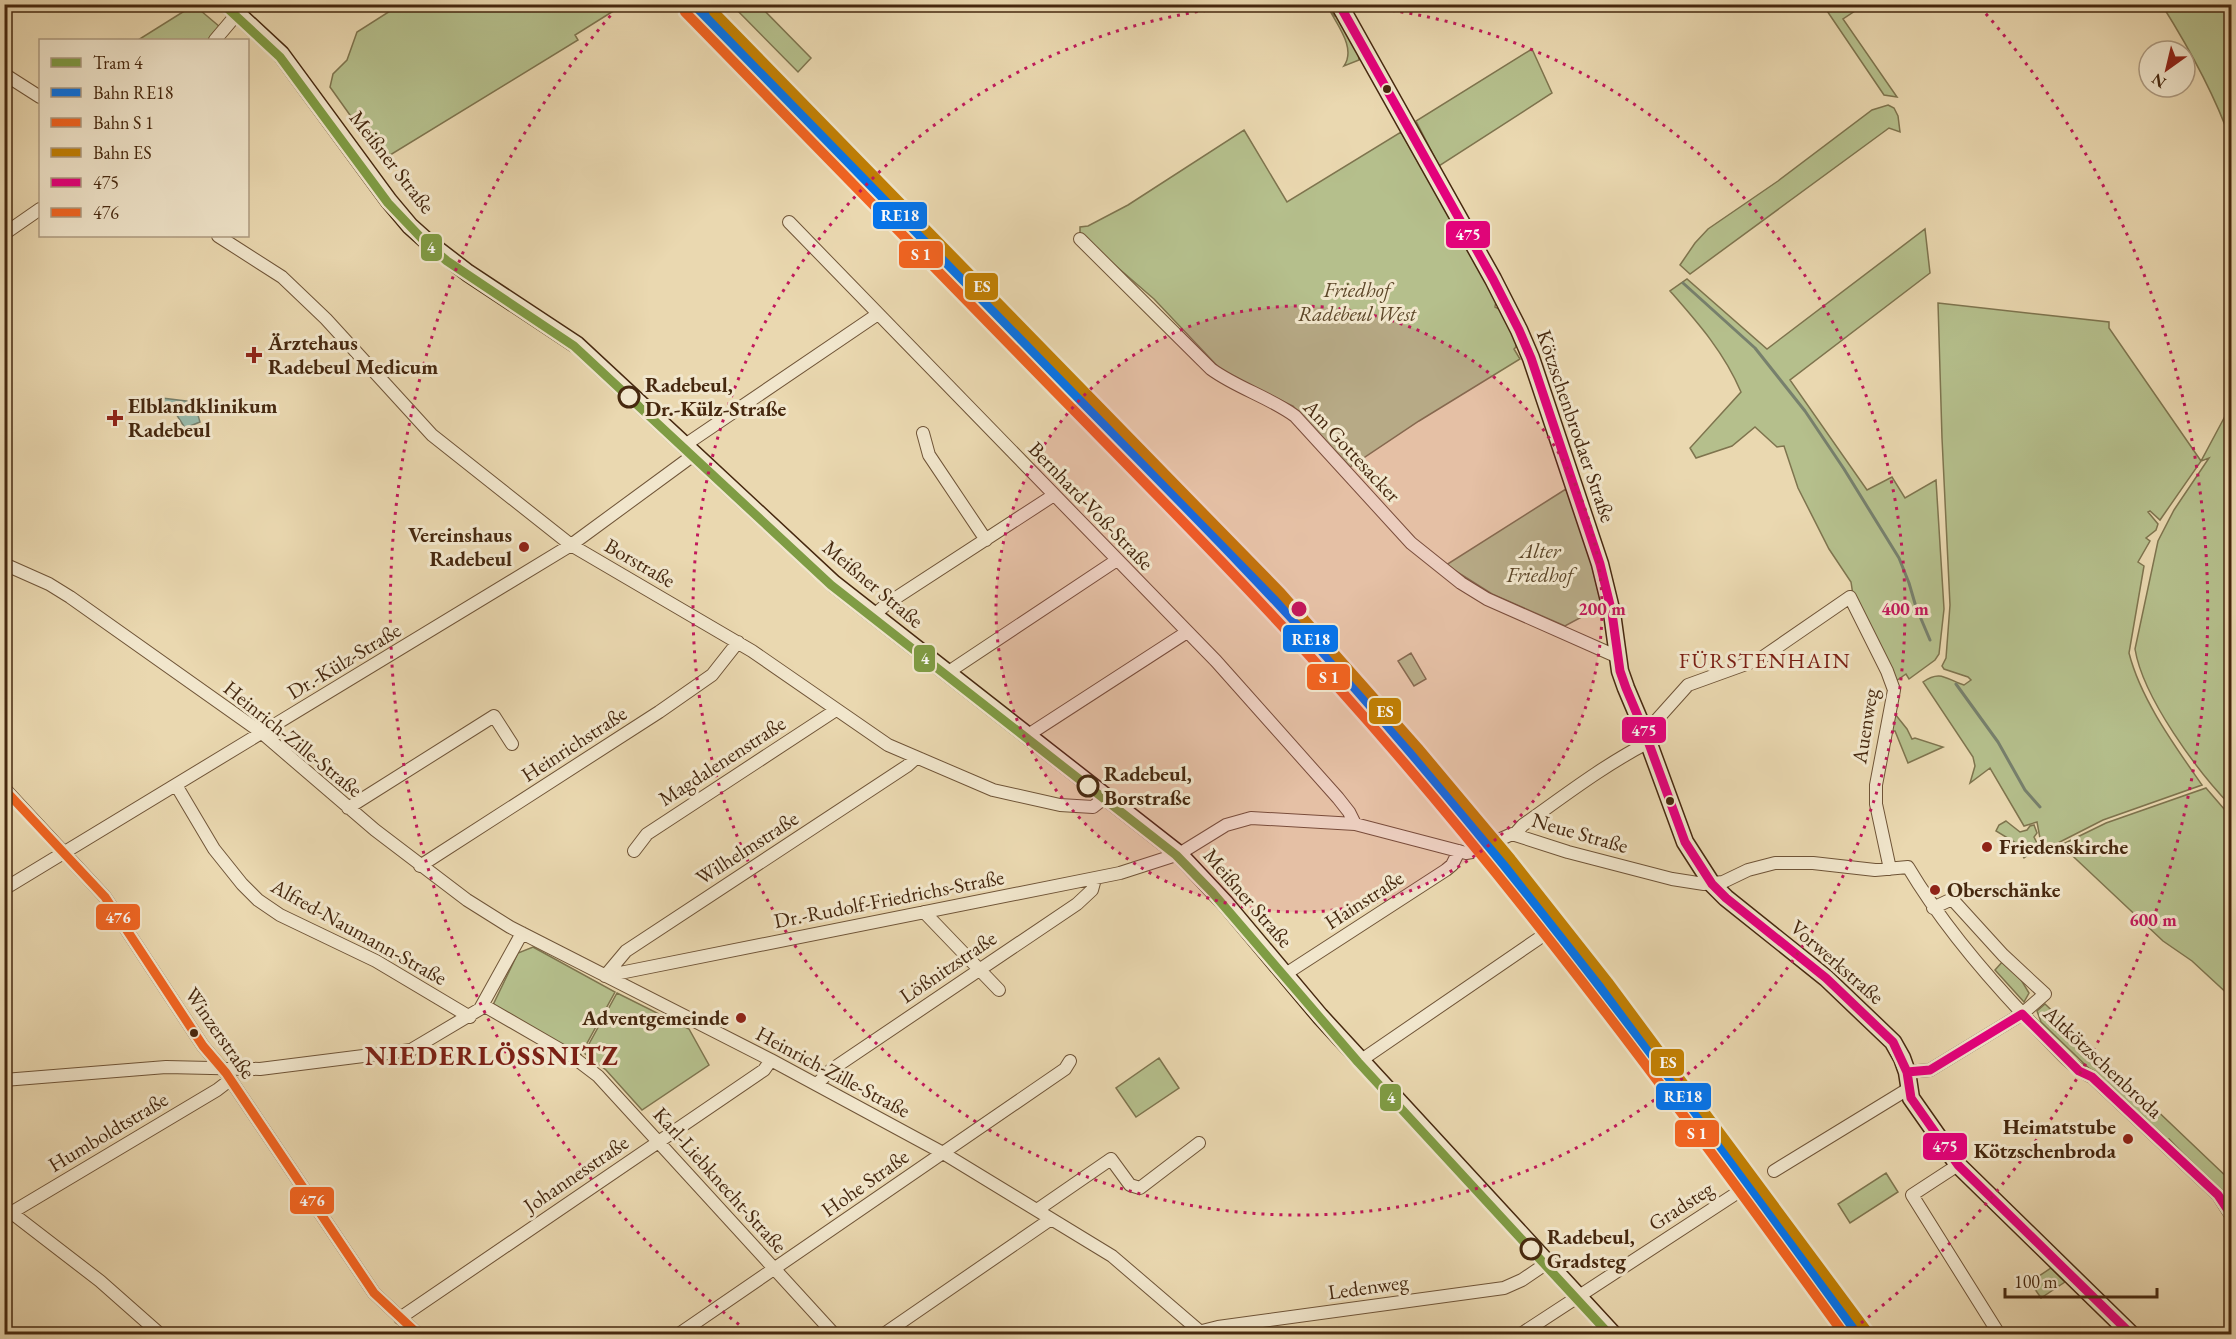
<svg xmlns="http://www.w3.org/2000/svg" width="2236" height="1339" viewBox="0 0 2236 1339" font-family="'EB Garamond',serif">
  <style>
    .green { fill: #b5bf8c; stroke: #7e744e; stroke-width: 1.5 }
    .water { fill: #98baab; stroke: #77806d; stroke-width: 1.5 }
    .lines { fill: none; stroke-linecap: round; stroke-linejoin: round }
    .stream { stroke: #77806d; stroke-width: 3 }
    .street-casing { stroke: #6f5437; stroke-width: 14 }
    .secondary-casing { stroke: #46280f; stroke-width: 19 }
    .street { stroke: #f1e6cc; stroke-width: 12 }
    .secondary { stroke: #f1e6cc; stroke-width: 16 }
    .bus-1-casing { stroke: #f1e6cc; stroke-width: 14 }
    .bus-2-casing { stroke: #f1e6cc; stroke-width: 14 }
    .bus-1 { stroke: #e5007d; stroke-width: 9 }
    .bus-2 { stroke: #f26522; stroke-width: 9 }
    .rail-1-casing { stroke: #f1e6cc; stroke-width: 15 }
    .rail-2-casing { stroke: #f1e6cc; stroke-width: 15 }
    .rail-3-casing { stroke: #f1e6cc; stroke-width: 15 }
    .rail-1 { stroke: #0474ec; stroke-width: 10 }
    .rail-2 { stroke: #f36421; stroke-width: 10 }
    .rail-3 { stroke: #c28004; stroke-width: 10 }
    .tram-1-casing { stroke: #f1e6cc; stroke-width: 14 }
    .tram-1 { stroke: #7f9c44; stroke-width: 9 }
    .ring { fill: none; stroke: #c2185b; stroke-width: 3; stroke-dasharray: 3 6 }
    .bus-dot { fill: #46280f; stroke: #f1e6cc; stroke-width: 2 }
    .poi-dot { fill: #8f2418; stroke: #f1e6cc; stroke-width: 2 }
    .stop-dot { fill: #f1e6cc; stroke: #46280f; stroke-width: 3 }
    .labels { text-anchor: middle; stroke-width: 6; stroke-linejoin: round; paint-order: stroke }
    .street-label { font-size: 21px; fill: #46280f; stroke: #f1e6cc }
    .park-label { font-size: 21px; font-style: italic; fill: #5c4628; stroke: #f1e6cc }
    .poi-label { font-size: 21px; font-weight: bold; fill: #46280f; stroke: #f1e6cc; text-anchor: start }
    .stop-label { font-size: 21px; font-weight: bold; fill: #46280f; stroke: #f1e6cc; text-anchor: start }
    .neighbourhood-label { font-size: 22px; letter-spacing: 1.5px; fill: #7a1f14; stroke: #f1e6cc }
    .district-label { font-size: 27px; font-weight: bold; letter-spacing: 1.5px; fill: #7a1f14; stroke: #f1e6cc }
    .centre { fill: #c2185b; stroke: #f1e6cc; stroke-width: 3 }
    .ring-label { font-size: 18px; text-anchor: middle; font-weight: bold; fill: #c2185b; stroke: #f1e6cc; stroke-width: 6; stroke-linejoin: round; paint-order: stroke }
    .line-badge { stroke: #f1e6cc; stroke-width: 2 }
    .badge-label { font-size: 16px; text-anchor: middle; font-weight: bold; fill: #fff }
  </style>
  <rect width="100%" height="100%" fill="#ead8b0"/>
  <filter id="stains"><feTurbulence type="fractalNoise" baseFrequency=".00333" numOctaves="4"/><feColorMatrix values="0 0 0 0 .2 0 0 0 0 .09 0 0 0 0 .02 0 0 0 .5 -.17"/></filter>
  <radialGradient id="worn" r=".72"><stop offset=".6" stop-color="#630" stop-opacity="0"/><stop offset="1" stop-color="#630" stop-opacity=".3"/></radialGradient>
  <path class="green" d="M401,4H623V5L575,35L578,40L382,160L330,87L333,74L347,60L357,32Z
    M194,5L220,27L208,40H138Z
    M732,5H759L811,58L798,72Z
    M1327,5H1332L1333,7L1331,9L1334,16H1338L1358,53L1359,60L1344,66C1357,47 1335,23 1327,5Z
    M1823,5H1864L1843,19L1897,97L1884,95Z
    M2162,5H2231V141C2214,93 2189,48 2162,5Z
    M1532,49L1552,93L1439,166L1416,121Z
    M1888,105L1894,108L1898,116L1900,132L1889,128L1690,274L1680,265L1695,243L1708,229L1778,181L1872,110Z
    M1244,130L1287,202L1401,132L1496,301L1495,307L1503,311L1516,339V347L1514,349L1520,359L1419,421L1350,467L1293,406L1224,373L1154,299L1080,235V227L1088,226L1128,205Z
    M1925,229L1930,273L1790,380L1867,490L1892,477L1905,498L1936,480L1944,609L1939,654L1935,660L1909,679L1906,674L1896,681L1853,595L1851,582L1829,549L1798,488L1784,446L1777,447L1755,427L1732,446L1696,458L1690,448L1741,392C1724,352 1698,323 1670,291L1687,279L1767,349Z
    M1938,303L2109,322V328L2201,461L2231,405V806C2198,772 2143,698 2135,649L2158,541L2174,510L2209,458L2201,461L2160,520L2150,511L2148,512L2158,524L2156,530L2146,538L2150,541L2138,562L2144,566L2129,653C2141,700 2175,746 2202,785L2103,820L2050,847L2042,849L2037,822L2024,826L1990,768L1970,783L1975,766L1973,757L1923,682C1941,669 1947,680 1964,685L1971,680L1968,677L1944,669L1942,666L1946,658L1950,605L1942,438Z
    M1566,489L1588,551L1602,606L1565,626L1492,594L1446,565Z
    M1411,653L1426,679L1414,686L1398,661Z
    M1895,714L1907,729L1912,739L1915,738L1943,747L1908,763L1895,731H1891Z
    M2206,788L2231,817V997L2192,961L2163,941L2061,845L2106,823Z
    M2006,821L2020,832L2027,830L2030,826L2034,825L2037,833L2034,837L2039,847L2024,858L2016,843L1996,831L1999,825Z
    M533,947L615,992L580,1056L492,1007L518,953Z
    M2003,961L2020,978L2029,993L2024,1002L1995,970Z
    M617,993L689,1029L709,1065L642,1110L606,1070L584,1053Z
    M2045,1004L2231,1181V1203L2169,1139L2165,1142L2041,1022L2037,1011Z
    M1159,1058L1179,1088L1136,1117L1116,1088Z
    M1886,1173L1898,1192L1850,1223L1838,1204Z
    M2051,1268L2065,1282L2041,1298L2030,1282Z"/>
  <path class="water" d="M162,398L194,402L200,422L185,428L173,409L166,414L157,401Z"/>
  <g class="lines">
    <path class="stream" d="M1683,283L1755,348L1805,411L1844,469L1899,558L1909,583L1916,607L1930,640
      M1956,684L1998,742L2025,790L2040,807"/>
    <defs>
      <path id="street" d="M215,40L237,14
        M4,74L40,97
        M789,222L1216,661L1338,798L1349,812L1355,824
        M4,234L40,209
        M218,236L282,277L326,319L432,435L571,545L752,651L888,745L993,790L1060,805L1093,807L1107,796
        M1080,239L1211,369C1237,388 1269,397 1295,416L1411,543L1461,583L1487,599L1618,657
        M923,433L929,455L986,540
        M685,445L878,314
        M4,564L49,584L70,597L262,733L375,830L467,900L510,927L771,1060L943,1153L1112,1256L1203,1334
        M874,615L888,603L1054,495
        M947,673L1117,560
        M1645,733L1688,685L1760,659L1850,597L1887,671L1894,690L1876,785V804L1890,869
        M1028,735L1187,632
        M176,785L214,849L242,884L258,900L280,915L376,961L470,1017
        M4,788L105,897L203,1046L226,1073L374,1293L418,1334
        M348,808L494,716L512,744
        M1515,834L1523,825C1564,796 1604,765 1649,742
        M634,851L647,834L836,710
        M420,866L659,712L712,675L738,642
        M4,889L571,545L695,454
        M924,912L999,990
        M1284,975L1446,870L1452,865L1459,851
        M605,976L1120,873L1179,854L1226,825L1251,818L1355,824L1466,853L1472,852L1512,834L1568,852L1672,879L1704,884L1723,882L1748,870L1775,863H1813L1875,870L1908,867C1945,929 1993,984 2044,1036C2059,1051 2072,1068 2092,1077L2218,1195L2232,1217
        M605,976L626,951L907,766L916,758
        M483,1005L573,1057L598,1076L834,1334
        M1360,1061L1538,939
        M1907,1072L1930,1070L2022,1014L2045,994L2003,955L1952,899L1933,908
        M4,1080L166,1067L260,1069L411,1050L480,1009L522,933
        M817,1084L831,1070L1077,904L1092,890L1095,879
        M1958,1165L1912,1195L1999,1334
        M1774,1171L1908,1089
        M4,1207L100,1281L160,1334
        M1037,1210L1111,1159L1130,1185L1140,1188L1199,1143
        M4,1217L217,1090L230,1080
        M400,1318L764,1070L771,1060
        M679,1334L1065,1069L1070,1061
        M884,1334L1051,1219
        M1190,1334L1218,1327L1504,1288L1522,1280L1547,1263
        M1521,1334L1743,1189"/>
      <path id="secondary" d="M227,4L281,54L389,201L410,226L429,243L468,273L577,345L833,583L1179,854L1225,903L1320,1016L1613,1334
        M1339,4L1493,279L1519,330L1531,358L1600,564L1612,613L1620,671L1626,688L1645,733L1685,842L1712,884L1726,898L1826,978L1893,1042L1902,1058L1907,1072L1911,1098L1958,1165L2131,1334"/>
    </defs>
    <use href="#street" class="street-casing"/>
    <use href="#secondary" class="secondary-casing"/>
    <use href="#street" class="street"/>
    <use href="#secondary" class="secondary"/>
    <defs>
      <path id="bus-1" d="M1339,4L1493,279L1519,330L1531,358L1600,564L1612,613L1620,671L1626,688L1645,733L1685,842L1712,884L1726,898L1826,978L1893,1042L1907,1072L1911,1098L1958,1165L2131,1334
        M1907,1072L1930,1070L2022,1014L2079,1071L2092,1077L2218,1195L2232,1216"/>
      <path id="bus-2" d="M4,789L105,897L203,1046L226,1073L374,1293L418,1334"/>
    </defs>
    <use href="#bus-1" class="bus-1-casing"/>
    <use href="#bus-2" class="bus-2-casing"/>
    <use href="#bus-1" class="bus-1"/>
    <use href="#bus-2" class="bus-2"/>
    <defs>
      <path id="rail-1" d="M694,4C818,132 943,259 1067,386C1165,486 1264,584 1356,689C1536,893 1698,1113 1858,1334"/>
      <path id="rail-2" d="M685,12C809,139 932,266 1056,392C1153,491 1251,589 1343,693C1524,895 1685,1115 1844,1334"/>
      <path id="rail-3" d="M714,12L1281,593L1418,748L1511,859L1608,982L1869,1334"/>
    </defs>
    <use href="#rail-1" class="rail-1-casing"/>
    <use href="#rail-2" class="rail-2-casing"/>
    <use href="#rail-3" class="rail-3-casing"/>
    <use href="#rail-1" class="rail-1"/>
    <use href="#rail-2" class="rail-2"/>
    <use href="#rail-3" class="rail-3"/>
    <defs>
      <path id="tram-1" d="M223,4L280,57L388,203L427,244L447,261L574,346L831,585L1176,855L1212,892L1358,1062L1609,1334"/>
    </defs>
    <use href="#tram-1" class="tram-1-casing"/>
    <use href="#tram-1" class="tram-1"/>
  </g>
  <circle cx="1299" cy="609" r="303" fill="#c2185b" fill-opacity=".12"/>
  <g class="ring">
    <circle cx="1299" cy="609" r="303"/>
    <path d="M1347 5A606 606 0 1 1 1251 5"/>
    <path d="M746 1330A909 909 0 0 1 618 7M1980 7A909 909 0 0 1 1852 1330"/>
  </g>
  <g class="bus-dot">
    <circle cx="1387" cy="89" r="5"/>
    <circle cx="1670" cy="801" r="5"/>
    <circle cx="194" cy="1033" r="5"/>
  </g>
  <g class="poi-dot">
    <path d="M251 346h6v6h6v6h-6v6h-6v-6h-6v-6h6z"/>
    <path d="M112 409h6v6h6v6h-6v6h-6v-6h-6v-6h6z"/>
    <circle cx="524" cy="547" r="6"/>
    <circle cx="1987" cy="847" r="6"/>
    <circle cx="1935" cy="890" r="6"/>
    <circle cx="741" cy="1018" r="6"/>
    <circle cx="2128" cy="1139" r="6"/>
  </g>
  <g class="stop-dot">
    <circle cx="629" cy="397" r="10"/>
    <circle cx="1088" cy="786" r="10"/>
    <circle cx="1531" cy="1249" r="10"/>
  </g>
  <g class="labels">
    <g class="street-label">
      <text transform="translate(392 162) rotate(52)" y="7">Meißner Straße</text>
      <text transform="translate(1576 426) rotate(71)" y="7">Kötzschenbrodaer Straße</text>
      <text transform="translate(1352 451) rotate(47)" y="7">Am Gottesacker</text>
      <text transform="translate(1091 506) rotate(46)" y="7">Bernhard-Voß-Straße</text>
      <text transform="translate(640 563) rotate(30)" y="7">Borstraße</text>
      <text transform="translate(873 584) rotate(40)" y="7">Meißner Straße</text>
      <text transform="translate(344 661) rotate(-31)" y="7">Dr.-Külz-Straße</text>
      <text transform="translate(1865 726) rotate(-81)" y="7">Auenweg</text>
      <text transform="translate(293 739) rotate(39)" y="7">Heinrich-Zille-Straße</text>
      <text transform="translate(574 744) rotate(-33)" y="7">Heinrichstraße</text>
      <text transform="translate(722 761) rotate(-33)" y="7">Magdalenenstraße</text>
      <text transform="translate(1580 833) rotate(16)" y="7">Neue Straße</text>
      <text transform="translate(747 848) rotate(-33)" y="7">Wilhelmstraße</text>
      <text transform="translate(1248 898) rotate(49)" y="7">Meißner Straße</text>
      <text transform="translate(889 899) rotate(-11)" y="7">Dr.-Rudolf-Friedrichs-Straße</text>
      <text transform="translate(1364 900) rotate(-33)" y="7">Hainstraße</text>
      <text transform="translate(359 932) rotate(29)" y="7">Alfred-Naumann-Straße</text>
      <text transform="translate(1837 962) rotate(41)" y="7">Vorwerkstraße</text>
      <text transform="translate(948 967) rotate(-34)" y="7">Lößnitzstraße</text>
      <text transform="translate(220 1033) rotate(55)" y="7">Winzerstraße</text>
      <text transform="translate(2103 1062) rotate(43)" y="7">Altkötzschenbroda</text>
      <text transform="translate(833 1072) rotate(28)" y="7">Heinrich-Zille-Straße</text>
      <text transform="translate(108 1132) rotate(-31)" y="7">Humboldtstraße</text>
      <text transform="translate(576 1174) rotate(-34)" y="7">Johannesstraße</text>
      <text transform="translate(720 1180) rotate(48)" y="7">Karl-Liebknecht-Straße</text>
      <text transform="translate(865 1183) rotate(-35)" y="7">Hohe Straße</text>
      <text transform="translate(1681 1206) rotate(-33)" y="7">Gradsteg</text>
      <text transform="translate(1368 1287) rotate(-8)" y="7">Ledenweg</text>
    </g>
    <g class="park-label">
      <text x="1357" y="297">Friedhof<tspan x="1357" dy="24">Radebeul West</tspan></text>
      <text x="1540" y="558">Alter<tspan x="1540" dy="24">Friedhof</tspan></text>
    </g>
    <g class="poi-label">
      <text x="268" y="350">Ärztehaus<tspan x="268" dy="24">Radebeul Medicum</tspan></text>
      <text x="128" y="413">Elblandklinikum<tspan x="128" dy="24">Radebeul</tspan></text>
      <text x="512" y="542" text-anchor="end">Vereinshaus<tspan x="512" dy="24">Radebeul</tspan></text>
      <text x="1999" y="854">Friedenskirche</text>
      <text x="1947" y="897">Oberschänke</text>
      <text x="729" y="1025" text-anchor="end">Adventgemeinde</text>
      <text x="2116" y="1134" text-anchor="end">Heimatstube<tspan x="2116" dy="24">Kötzschenbroda</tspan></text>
    </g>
    <g class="stop-label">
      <text x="645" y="392">Radebeul,<tspan x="645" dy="24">Dr.-Külz-Straße</tspan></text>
      <text x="1104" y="781">Radebeul,<tspan x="1104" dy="24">Borstraße</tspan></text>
      <text x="1547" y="1244">Radebeul,<tspan x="1547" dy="24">Gradsteg</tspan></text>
    </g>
    <g class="neighbourhood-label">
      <text x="1765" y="668">FÜRSTENHAIN</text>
    </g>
    <g class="district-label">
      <text x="492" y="1065">NIEDERLÖSSNITZ</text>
    </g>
  </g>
  <circle cx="1299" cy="609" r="9" class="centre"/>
  <g class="ring-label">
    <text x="1602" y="615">200 m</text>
    <text x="1905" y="615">400 m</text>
    <text x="2153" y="926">600 m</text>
  </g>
  <g class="line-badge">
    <rect x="872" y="201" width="56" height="29" rx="6" fill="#0474ec"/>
    <rect x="1445" y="220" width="46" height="29" rx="6" fill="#e5007d"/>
    <rect x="420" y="233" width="23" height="29" rx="6" fill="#7f9c44"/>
    <rect x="898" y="240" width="46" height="29" rx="6" fill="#f36421"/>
    <rect x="964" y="272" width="35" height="29" rx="6" fill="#c28004"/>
    <rect x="1282" y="624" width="57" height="29" rx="6" fill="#0474ec"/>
    <rect x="913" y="644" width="23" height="29" rx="6" fill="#7f9c44"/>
    <rect x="1306" y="663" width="45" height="28" rx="6" fill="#f36421"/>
    <rect x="1368" y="697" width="34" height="28" rx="6" fill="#c28004"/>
    <rect x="1621" y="716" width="46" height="28" rx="6" fill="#e5007d"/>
    <rect x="95" y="903" width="46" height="28" rx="6" fill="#f26522"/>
    <rect x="1650" y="1048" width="35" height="29" rx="6" fill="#c28004"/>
    <rect x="1655" y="1082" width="57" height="29" rx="6" fill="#0474ec"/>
    <rect x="1379" y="1083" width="23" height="29" rx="6" fill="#7f9c44"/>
    <rect x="1674" y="1119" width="46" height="29" rx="6" fill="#f36421"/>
    <rect x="1922" y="1132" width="46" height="29" rx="6" fill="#e5007d"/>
    <rect x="289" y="1186" width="46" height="29" rx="6" fill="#f26522"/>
  </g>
  <g class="badge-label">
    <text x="900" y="221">RE18</text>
    <text x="1468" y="240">475</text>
    <text x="431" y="253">4</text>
    <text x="921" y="260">S 1</text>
    <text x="982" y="292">ES</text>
    <text x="1311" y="645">RE18</text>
    <text x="925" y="664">4</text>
    <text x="1329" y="683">S 1</text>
    <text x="1385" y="717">ES</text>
    <text x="1644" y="736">475</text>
    <text x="118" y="923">476</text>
    <text x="1668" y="1068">ES</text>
    <text x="1683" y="1102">RE18</text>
    <text x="1391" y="1103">4</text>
    <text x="1697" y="1139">S 1</text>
    <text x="1945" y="1152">475</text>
    <text x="312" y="1206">476</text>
  </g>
  <rect width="2236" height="1339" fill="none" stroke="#ead8b0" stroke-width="24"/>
  <rect x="6" y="6" width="2224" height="1327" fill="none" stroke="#46280f" stroke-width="3"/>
  <rect x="12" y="12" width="2212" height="1315" fill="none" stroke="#46280f" stroke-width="1.5"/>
  <rect x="39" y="39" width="210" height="198" fill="#f1e6cc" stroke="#ad9a80" stroke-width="1.5"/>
  <rect x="51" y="58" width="30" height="9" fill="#7f9c44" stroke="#ad9a80" stroke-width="1.5"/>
  <text x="93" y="69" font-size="18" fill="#46280f">Tram 4</text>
  <rect x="51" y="88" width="30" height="9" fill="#0474ec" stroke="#ad9a80" stroke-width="1.5"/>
  <text x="93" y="99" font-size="18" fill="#46280f">Bahn RE18</text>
  <rect x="51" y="118" width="30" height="9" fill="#f36421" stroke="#ad9a80" stroke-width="1.5"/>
  <text x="93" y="129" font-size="18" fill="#46280f">Bahn S 1</text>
  <rect x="51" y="148" width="30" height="9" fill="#c28004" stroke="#ad9a80" stroke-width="1.5"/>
  <text x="93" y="159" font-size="18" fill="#46280f">Bahn ES</text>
  <rect x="51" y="178" width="30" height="9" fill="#e5007d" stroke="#ad9a80" stroke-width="1.5"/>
  <text x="93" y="189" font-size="18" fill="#46280f">475</text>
  <rect x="51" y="208" width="30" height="9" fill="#f26522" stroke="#ad9a80" stroke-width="1.5"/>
  <text x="93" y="219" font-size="18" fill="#46280f">476</text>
  <g transform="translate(2167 69) rotate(214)"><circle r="28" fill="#f1e6cc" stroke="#ad9a80" stroke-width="1.5"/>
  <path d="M0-4.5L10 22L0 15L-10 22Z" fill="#8f2418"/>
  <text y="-9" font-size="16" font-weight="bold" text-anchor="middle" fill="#46280f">N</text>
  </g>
  <path d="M2005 1288v9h152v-9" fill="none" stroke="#46280f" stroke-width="3"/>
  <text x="2014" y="1288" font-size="18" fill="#46280f" stroke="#f1e6cc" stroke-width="4.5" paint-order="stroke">100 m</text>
  <rect width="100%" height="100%" filter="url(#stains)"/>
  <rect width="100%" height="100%" fill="url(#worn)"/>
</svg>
